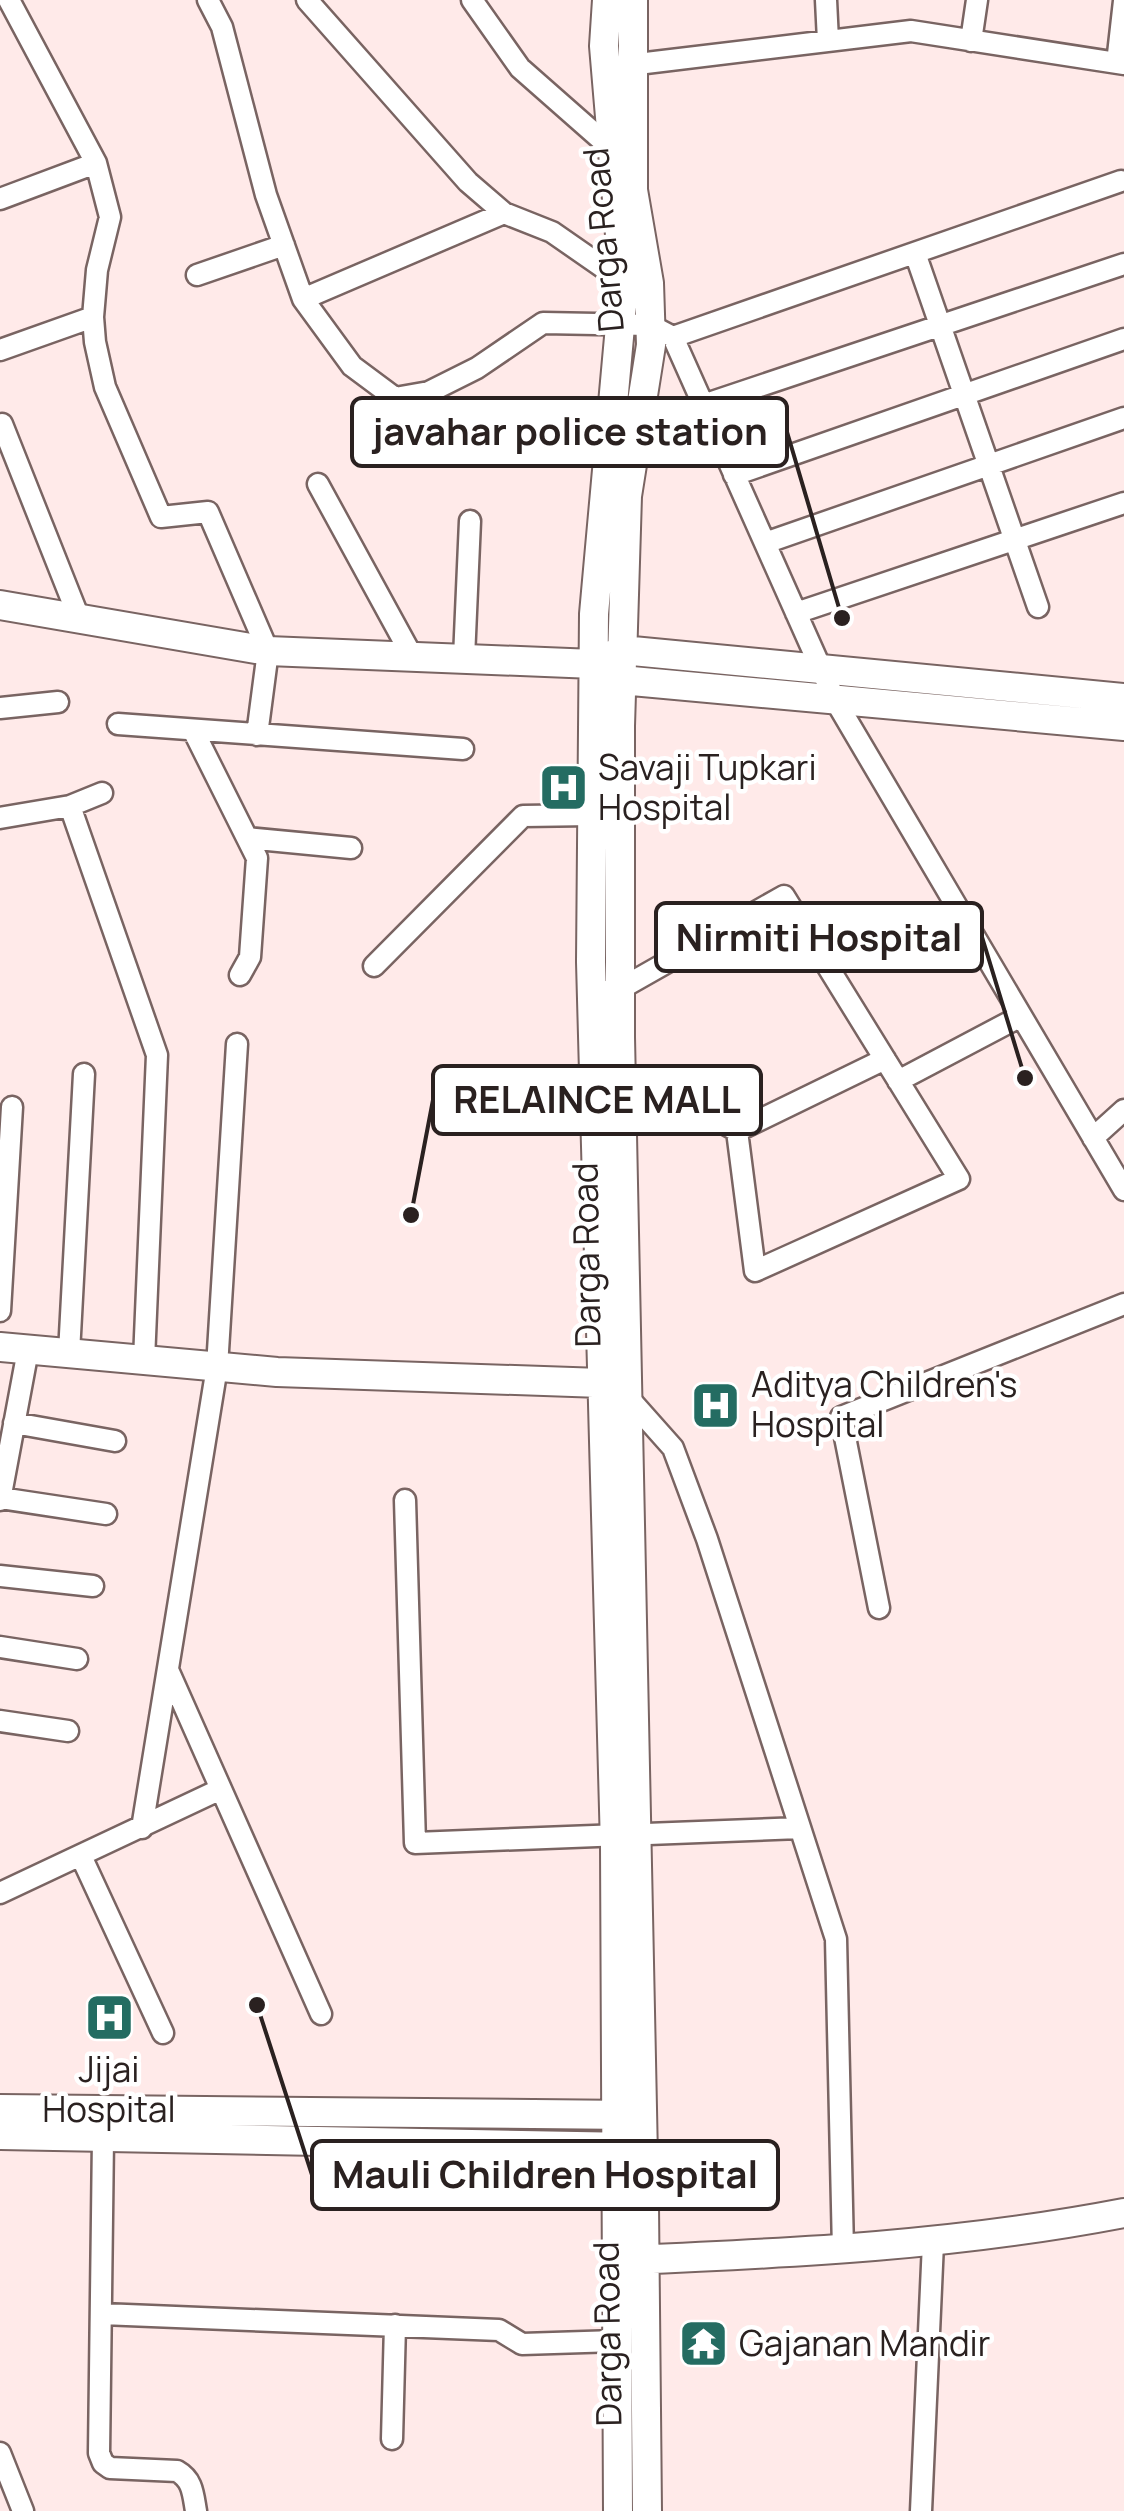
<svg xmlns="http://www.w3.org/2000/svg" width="1124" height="2511" viewBox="0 0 1124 2511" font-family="Manrope,sans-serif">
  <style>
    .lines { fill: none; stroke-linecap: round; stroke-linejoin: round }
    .street-casing { stroke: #796462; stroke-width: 25 }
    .secondary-casing { stroke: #796462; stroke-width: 32 }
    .street { stroke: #fff; stroke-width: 20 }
    .secondary { stroke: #fff; stroke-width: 28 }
    .labels { text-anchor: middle; stroke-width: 9; stroke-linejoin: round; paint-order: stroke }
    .street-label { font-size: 35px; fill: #2a2120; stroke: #fff }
    .poi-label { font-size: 35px; fill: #2a2120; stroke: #fff; text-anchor: start }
    .leader { fill: none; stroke: #2a2120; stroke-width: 4 }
    .callout-dot { fill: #2a2120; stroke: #fff; stroke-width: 4 }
    .callout { fill: #fff; stroke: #2a2120; stroke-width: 4 }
    .callout-label { font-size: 38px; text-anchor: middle; font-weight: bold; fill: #2a2120 }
  </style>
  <rect width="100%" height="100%" fill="#ffeae9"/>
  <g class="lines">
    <defs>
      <path id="street" d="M9,0L96,163L110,217L97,270L93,317L95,342L105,387L161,517L208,512L268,651L257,735
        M208,0L222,27L266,195L303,299L352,366L395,398L429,392L477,368L543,323L650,325L673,337L835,700L1124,1190
        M307,0L468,182L504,213L552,232L624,282
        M472,0L520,68L612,149
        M826,0L828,41
        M971,41L977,0
        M1117,63L1124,1
        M621,66L911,31L1124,64
        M0,199L96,163
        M915,253L1038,607
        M197,275L284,245
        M303,299L504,213
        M673,337L1121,181
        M0,350L93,317
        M703,405L1124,264
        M2,424L79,618
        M734,475L1124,339
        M318,484L412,656
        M765,543L1124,418
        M796,613L1124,503
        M464,658L470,521
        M0,708L58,702
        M118,724L463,749
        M194,732L247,838L351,848
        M70,806L157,1055L144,1360
        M0,818L70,806L102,793
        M374,966L523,816L592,815
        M240,975L250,957L257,858L247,838
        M610,990L620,989L784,896L959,1179L755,1271L737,1131L885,1059
        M898,1081L1021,1016
        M622,1119H716L737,1131
        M1093,1138L1124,1110
        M0,1311L12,1107
        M69,1353L84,1074
        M625,1394L673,1448L707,1539L836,1939L843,2250
        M14,1423L115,1441
        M0,1498L106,1514
        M0,1500L28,1350
        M405,1500L415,1843L800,1828
        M0,1576L93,1586
        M879,1608L841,1417L1124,1304
        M0,1647L77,1659
        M169,1672L321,2014
        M0,1721L68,1731
        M142,1828L217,1367L237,1044
        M81,1856L163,2033
        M0,1893L221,1789
        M103,2138L99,2453L103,2463L110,2468L177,2471C193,2480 193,2494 196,2511
        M102,2314L499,2330L522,2344L616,2341
        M392,2439L395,2325
        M0,2453L23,2511
        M921,2511L933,2243"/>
      <path id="secondary" d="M607,0L604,46L624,282L594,614L591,962L615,1846L618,2511
        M633,0V190L649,283L651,345L627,496L620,726V1037L644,2206L647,2511
        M0,605L268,651L594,664L621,680L1124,726
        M608,657L622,650L1124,698
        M0,1347L277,1372L601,1383
        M0,2109L633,2115
        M0,2135L631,2147
        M628,2260C797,2253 958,2245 1124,2213"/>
    </defs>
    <use href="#street" class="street-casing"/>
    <use href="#secondary" class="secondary-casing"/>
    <use href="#street" class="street"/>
    <use href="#secondary" class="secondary"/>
  </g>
  <defs>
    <symbol id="hospital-square" viewBox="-11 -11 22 22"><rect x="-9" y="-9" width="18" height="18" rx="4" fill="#246c62" stroke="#fff"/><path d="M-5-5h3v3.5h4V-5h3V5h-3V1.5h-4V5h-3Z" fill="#fff"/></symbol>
    <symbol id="temple-square" viewBox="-11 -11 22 22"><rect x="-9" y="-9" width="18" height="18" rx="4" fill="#246c62" stroke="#fff"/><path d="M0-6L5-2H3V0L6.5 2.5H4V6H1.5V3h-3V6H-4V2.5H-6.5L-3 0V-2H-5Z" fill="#fff"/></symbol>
  </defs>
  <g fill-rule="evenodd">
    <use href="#hospital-square" x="536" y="760" width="55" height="55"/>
    <use href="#hospital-square" x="688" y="1378" width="55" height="55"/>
    <use href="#hospital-square" x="82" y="1990" width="55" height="55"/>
    <use href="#temple-square" x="676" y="2316" width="55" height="55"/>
  </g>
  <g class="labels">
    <g class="street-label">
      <text transform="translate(604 240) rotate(-95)" y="12">Darga Road</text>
      <text transform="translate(587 1255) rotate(-91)" y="12">Darga Road</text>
      <text transform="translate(608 2334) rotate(-91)" y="12">Darga Road</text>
    </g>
    <g class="poi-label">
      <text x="598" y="780">Savaji Tupkari<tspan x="598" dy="40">Hospital</tspan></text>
      <text x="751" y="1397">Aditya Children's<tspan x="751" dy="40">Hospital</tspan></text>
      <text x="109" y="2082" text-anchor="middle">Jijai<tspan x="109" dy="40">Hospital</tspan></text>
      <text x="739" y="2356">Gajanan Mandir</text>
    </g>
  </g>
  <path class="leader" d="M842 618L787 432M1025 1078L982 937M411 1215L433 1100M257 2005L312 2175"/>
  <g class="callout-dot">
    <circle cx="842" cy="618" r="10"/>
    <circle cx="1025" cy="1078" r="10"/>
    <circle cx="411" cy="1215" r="10"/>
    <circle cx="257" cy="2005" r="10"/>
  </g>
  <g class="callout">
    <rect x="352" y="398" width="435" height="68" rx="10"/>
    <rect x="656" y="903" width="326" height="68" rx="10"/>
    <rect x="433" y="1066" width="328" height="68" rx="10"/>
    <rect x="312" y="2141" width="466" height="68" rx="10"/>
  </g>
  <g class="callout-label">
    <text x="570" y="445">javahar police station</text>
    <text x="819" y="951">Nirmiti Hospital</text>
    <text x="597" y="1113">RELAINCE MALL</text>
    <text x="545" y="2188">Mauli Children Hospital</text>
  </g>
</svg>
